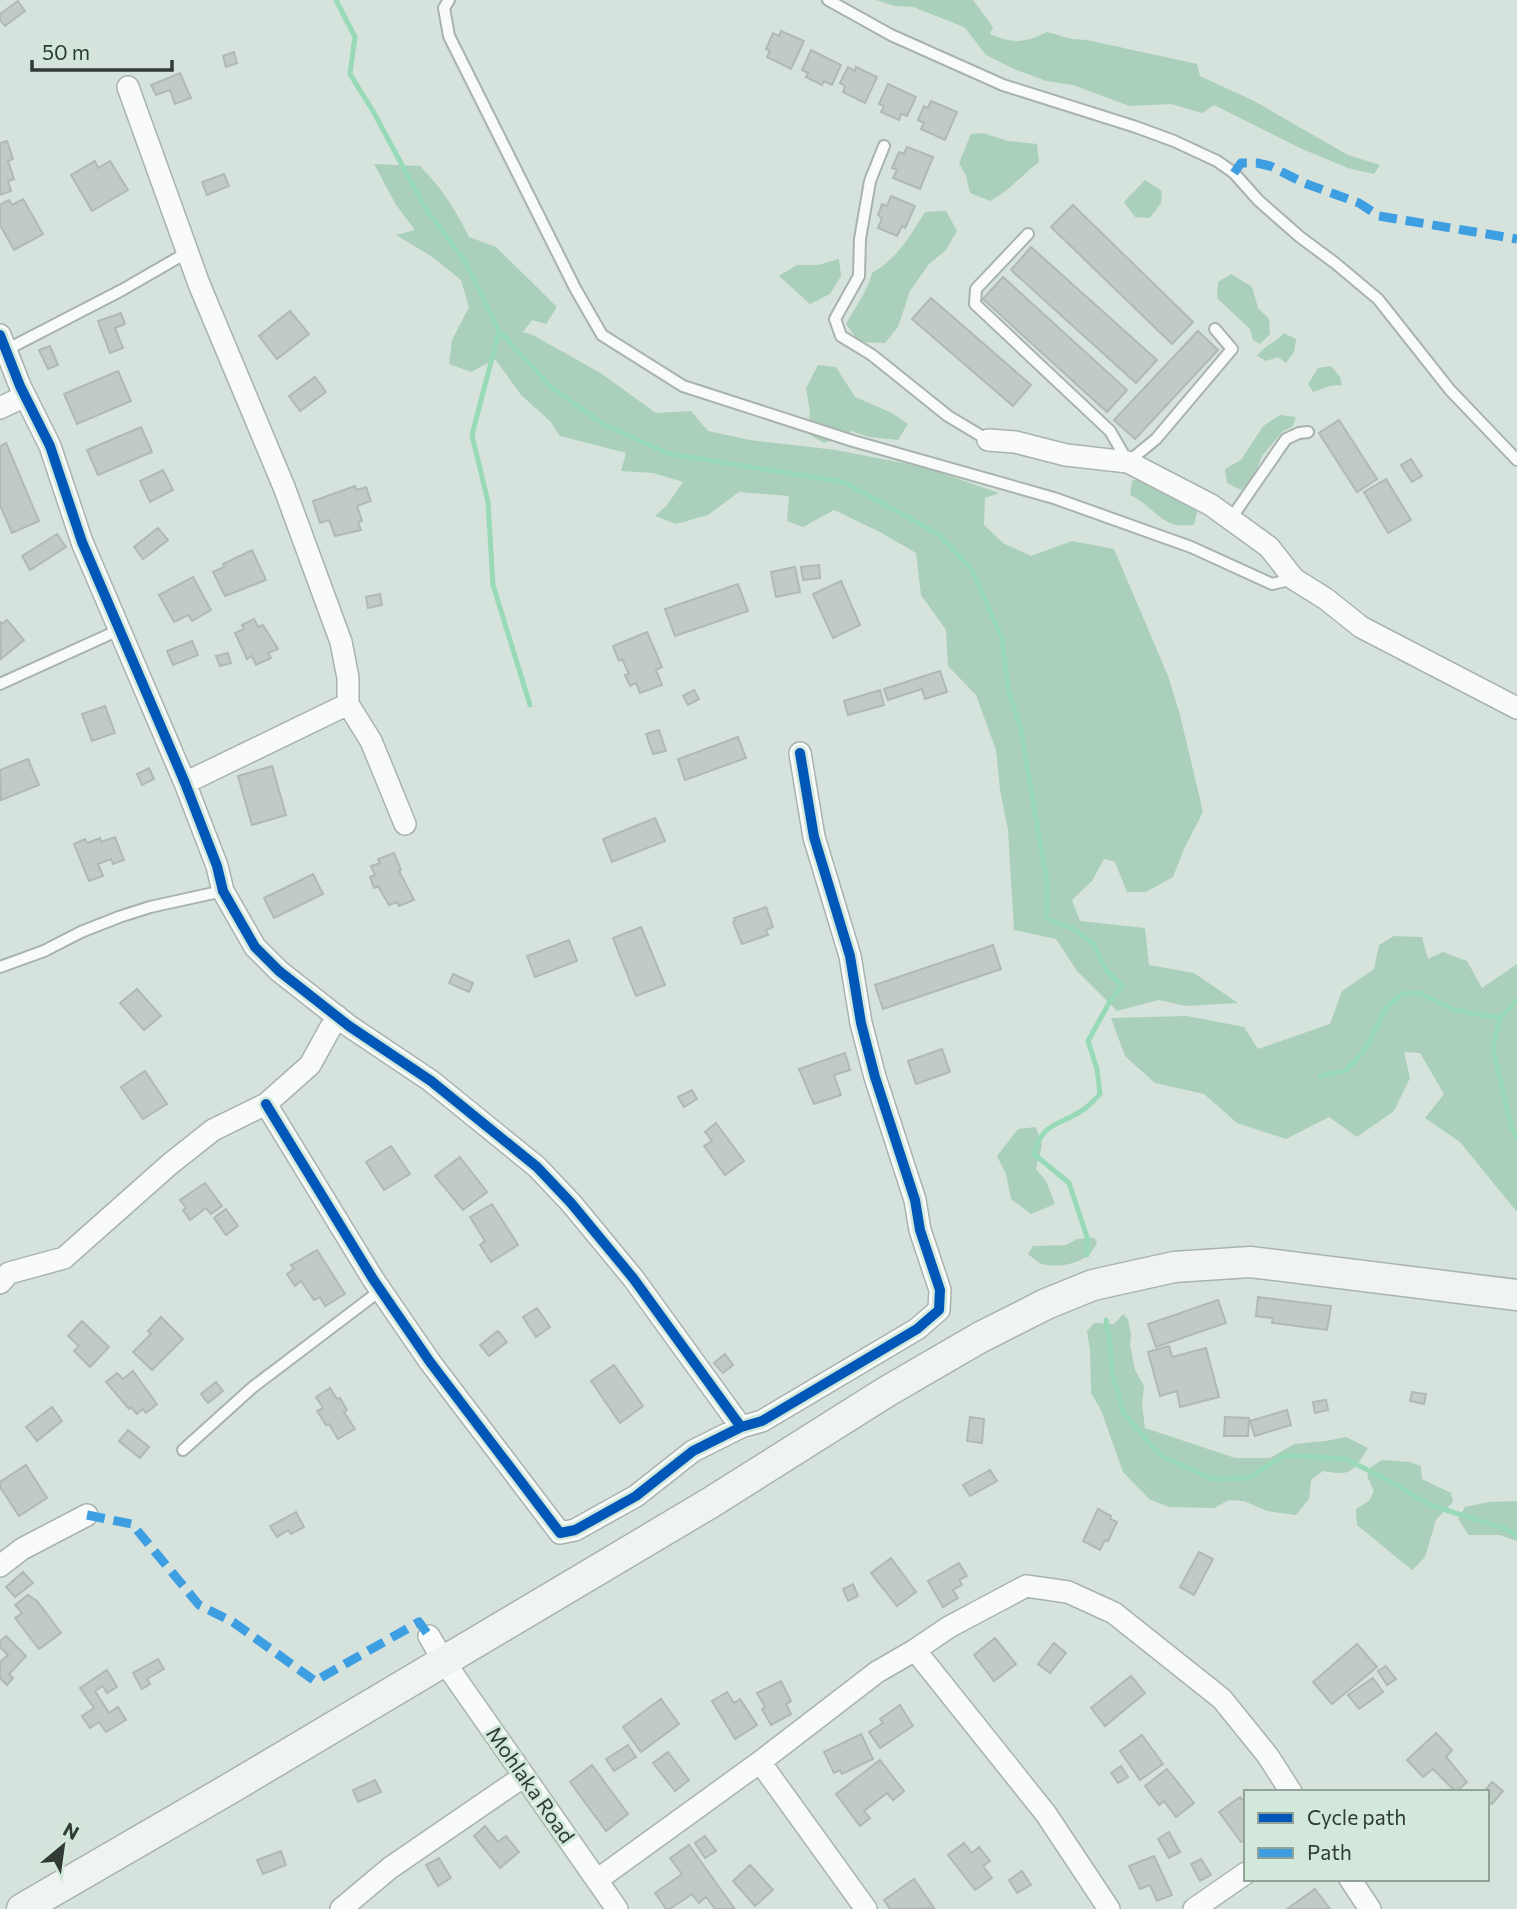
<svg xmlns="http://www.w3.org/2000/svg" width="1517" height="1909" viewBox="0 0 1517 1909" font-family="Commissioner,sans-serif">
  <style>
    .green { fill: #aacfbb }
    .lines { fill: none; stroke-linecap: round; stroke-linejoin: round }
    .stream { stroke: #98d9b8; stroke-width: 5 }
    .building { fill: #c1cbc6; stroke: #b0b9b4; stroke-width: 2 }
    .service-casing { stroke: #a9b3ae; stroke-width: 14 }
    .minor-casing { stroke: #a9b3ae; stroke-width: 24 }
    .secondary-casing { stroke: #a9b3ae; stroke-width: 33 }
    .service { stroke: #f9fbfa; stroke-width: 10 }
    .minor { stroke: #f9fbfa; stroke-width: 21 }
    .secondary { stroke: #eff3f1; stroke-width: 30 }
    .quiet { stroke: #3e9ee2; stroke-width: 9; stroke-dasharray: 18 9; stroke-linecap: butt }
    .cycleway-casing { stroke: #d1e8db; stroke-width: 15 }
    .cycleway { stroke: #0057b8; stroke-width: 10 }
    .labels { text-anchor: middle; stroke-width: 6; stroke-linejoin: round; paint-order: stroke }
    .street-label { font-size: 21px; fill: #313a34; stroke: #d1e8db }
  </style>
  <rect width="100%" height="100%" fill="#d6e3dc"/>
  <path class="green" d="M876,0H973L993,27L990,34C1013,44 1025,43 1047,32L1072,39L1087,40L1197,64L1200,76L1254,101L1348,155L1380,165L1374,174L1348,168L1302,149L1214,105L1202,113L1171,104L1129,106L1073,85L1046,81L1014,69L986,55L965,28L959,25L913,7L894,6Z
    M983,133L1008,141L1037,144L1039,162C1022,175 1009,191 990,201L970,193L966,176L959,163L971,134Z
    M374,164L420,166C441,187 456,210 469,237L496,247L557,307L546,324L532,320L523,332L533,335L602,374L656,413L691,411L708,431L750,440L836,450L924,467L999,493L985,498L984,525L1003,543L1031,556L1072,541L1114,549L1168,676L1180,715L1203,812L1184,849L1173,877L1146,892H1127L1115,862L1104,859L1092,881L1072,900L1080,921L1145,928L1149,965L1194,973L1238,1003L1186,1006L1159,1000L1117,1011L1077,971L1056,939L1014,930L1008,830L1000,790L996,750L976,695L948,666L946,630L921,595L916,553L880,532L834,510L803,527L787,521L789,496L739,492L708,515L676,524L655,516L667,505L683,482L653,473L621,471L626,453L560,436L550,421L521,395L495,359L471,372L449,364L452,340L469,307L461,280L431,256L396,235L415,230L396,205Z
    M1145,180L1162,191L1161,203L1150,218L1135,217L1124,202Z
    M946,211L957,231L946,250L929,264L910,291L898,327L885,343L859,342L846,324C856,306 867,292 872,273C897,259 910,236 925,212Z
    M839,259L841,276L830,294L810,304L779,276L797,265H818Z
    M1231,274L1252,287L1258,308L1269,319L1270,334L1260,344L1253,340L1250,329L1217,298L1218,282Z
    M1284,333L1296,339L1294,352L1286,363L1278,357L1266,361L1257,356C1265,345 1275,343 1284,333Z
    M818,365L836,367L855,397L892,413L908,424L898,440L869,437L851,431L824,443L807,433L810,412L806,388Z
    M1331,366L1340,377L1342,385L1330,386L1313,392L1308,384L1318,368Z
    M1280,415L1296,417L1293,426L1282,432L1262,456L1254,477L1241,490L1227,483L1225,469L1241,460L1263,426Z
    M1145,477L1188,502L1197,512L1194,525C1189,525 1182,526 1177,525C1159,522 1146,501 1130,495L1132,481Z
    M1394,936L1422,937L1428,959L1443,952L1467,961L1482,988L1517,964V1212L1460,1142L1425,1118L1444,1094L1420,1053L1404,1052L1410,1078L1394,1111L1357,1137L1329,1117L1286,1139L1237,1123L1204,1094L1155,1083L1125,1056L1111,1018L1187,1016L1244,1027L1258,1049L1330,1024L1342,991L1374,969L1379,945Z
    M1036,1127L1042,1145L1036,1169L1046,1181L1055,1204L1031,1214L1011,1199L1006,1174L997,1156L1018,1129Z
    M1094,1238L1097,1242C1091,1262 1062,1269 1042,1264C1038,1263 1032,1257 1028,1254L1033,1246L1066,1245L1077,1239Z
    M1123,1314L1128,1319L1131,1335L1130,1344L1135,1370L1144,1386L1142,1404L1145,1428L1235,1458H1270L1294,1444L1326,1441L1346,1437L1368,1448C1352,1473 1352,1476 1323,1471L1311,1480L1309,1499L1296,1515L1267,1511L1244,1501L1229,1500L1214,1508L1169,1507L1149,1499L1123,1472L1101,1410L1091,1393L1090,1350L1087,1331L1094,1323L1114,1324Z
    M1382,1460L1410,1462L1421,1466L1422,1479L1451,1493L1453,1502L1436,1520L1425,1557L1412,1570L1357,1525L1356,1509L1369,1501L1374,1491L1367,1476L1371,1467Z
    M1517,1501V1541L1500,1535H1469L1458,1519L1465,1507L1489,1502Z"/>
  <g class="lines">
    <path class="stream" d="M336,0L355,37L350,74L373,111L424,206L465,261L499,331L552,388L603,424L669,454L844,482L938,534L971,568L1002,638L1008,689L1021,730L1047,882V919L1072,928L1093,943L1106,970L1122,986L1109,1003L1088,1041L1097,1069L1100,1094C1096,1098 1092,1103 1088,1106C1065,1126 1043,1118 1034,1154L1069,1183L1087,1237V1255
      M499,331L472,435L488,502L493,585L530,705
      M1517,1000L1500,1018L1493,1048L1511,1126L1517,1139
      M1320,1076L1345,1071L1365,1050L1386,1008L1402,994L1419,993L1454,1010L1500,1018
      M1106,1320L1110,1341L1112,1373L1124,1414L1161,1456L1213,1479L1248,1478L1285,1455L1346,1459L1395,1484L1430,1505L1506,1529L1517,1535"/>
  </g>
  <path class="building" d="M18,1L25,11L5,26L0,20V14Z
    M781,31L804,41L791,69L767,57L770,51L766,49L773,33L779,36Z
    M811,50L841,65L832,85L824,81L822,85L806,77L808,73L802,70Z
    M234,52L237,63L226,67L223,56Z
    M848,67L855,71L856,67L877,77L865,103L843,92L845,86L840,83Z
    M180,73L191,98L175,104L170,90L156,95L151,85Z
    M888,84L916,97L907,116L901,114L899,120L881,112L884,106L879,104Z
    M931,101L957,112L945,140L921,129L924,123L918,120L924,106L928,108Z
    M7,141L13,159L8,161L14,179L8,181L11,191L0,195V143Z
    M907,147L933,157L920,189L893,178L897,170L892,168L899,152L904,154Z
    M95,161L98,168L110,161L128,190L92,211L71,175Z
    M224,174L229,186L207,195L202,182Z
    M891,196L915,206L905,228L902,226L897,236L878,228L882,218L878,215L882,204L887,206Z
    M23,199L43,234L14,250L0,225V205L9,200L12,205Z
    M1073,205L1193,322L1172,344L1051,227Z
    M1031,247L1157,360L1136,383L1011,270Z
    M1003,277L1127,390L1107,412L983,299Z
    M931,298L1031,385L1013,406L912,319Z
    M290,311L309,334L277,359L259,336Z
    M121,313L125,324L115,328L123,348L110,353L98,321Z
    M1198,331L1218,350L1135,439L1114,420Z
    M50,346L58,365L48,369L39,350Z
    M118,371L131,401L77,424L64,394Z
    M315,377L326,392L300,411L289,396Z
    M1339,420L1377,479L1357,492L1319,433Z
    M141,427L152,452L98,475L87,450Z
    M6,443L39,521L12,533L0,505V446Z
    M1411,459L1422,476L1412,482L1401,465Z
    M163,470L173,490L150,502L140,481Z
    M1386,479L1411,520L1388,533L1364,492Z
    M355,486L357,490L366,487L371,501L357,506L362,521L358,522L361,530L335,536L329,520L320,523L313,501Z
    M158,528L168,540L143,559L134,547Z
    M57,534L66,547L30,570L22,556Z
    M252,550L266,580L225,596L213,572L224,567L223,564Z
    M819,565L820,578L803,580L801,567Z
    M795,567L800,592L776,597L771,572Z
    M193,577L211,610L192,621L188,615L174,622L159,595Z
    M841,581L860,625L833,638L813,594Z
    M738,584L748,611L675,636L665,609Z
    M380,594L382,605L368,608L366,597Z
    M254,619L258,627L263,625L278,649L268,653L271,658L256,665L252,656L247,659L235,633L244,629L242,625Z
    M7,620L24,640L1,659L0,622L2,624Z
    M647,632L662,667L656,670L662,685L640,693L636,683L630,686L625,675L629,674L622,659L619,661L613,646Z
    M192,641L198,655L173,665L167,651Z
    M228,653L231,663L220,666L216,656Z
    M940,671L947,692L925,699L922,689L888,700L884,689Z
    M694,690L699,699L688,705L683,696Z
    M880,690L884,705L848,715L844,701Z
    M105,706L115,733L92,741L82,714Z
    M659,730L666,751L653,754L646,734Z
    M738,737L746,758L685,780L678,759Z
    M28,759L39,785L1,800L0,770Z
    M272,766L286,815L252,825L238,776Z
    M149,768L154,779L142,785L137,774Z
    M655,818L665,841L612,862L603,839Z
    M115,837L124,860L113,864L111,859L98,864L103,876L89,881L74,844L85,839L87,843L100,838L101,842Z
    M394,853L401,870L399,871L414,900L399,906L397,902L389,905L378,886L374,888L370,877L375,875L371,866L380,863L378,859Z
    M313,874L323,894L274,918L264,898Z
    M766,907L773,927L766,930L768,935L742,944L733,922L735,921L734,918Z
    M641,927L665,985L636,996L613,938Z
    M569,940L577,961L535,977L527,956Z
    M993,945L1001,969L883,1009L875,985Z
    M453,974L473,983L469,992L449,983Z
    M137,989L161,1016L144,1030L120,1003Z
    M942,1049L950,1072L916,1084L908,1061Z
    M845,1053L850,1070L834,1075L841,1095L814,1104L799,1069Z
    M145,1071L167,1104L143,1119L121,1087Z
    M692,1090L697,1099L684,1107L678,1097Z
    M716,1123L744,1161L725,1175L704,1146L712,1141L705,1132Z
    M391,1146L410,1174L384,1190L366,1162Z
    M460,1157L487,1192L463,1210L435,1176Z
    M205,1183L222,1206L211,1214L206,1208L190,1220L183,1210L186,1208L180,1200Z
    M492,1204L518,1245L491,1262L480,1245L485,1241L470,1217Z
    M226,1209L238,1226L226,1235L214,1218Z
    M317,1250L345,1294L325,1306L320,1297L314,1300L301,1281L295,1286L287,1274L294,1269L291,1265Z
    M1258,1297L1331,1306L1327,1330L1272,1323L1273,1318L1256,1316Z
    M1218,1300L1226,1323L1156,1347L1148,1324Z
    M537,1308L550,1327L536,1337L523,1317Z
    M161,1317L183,1339L152,1370L133,1352L151,1334L148,1331Z
    M82,1321L109,1347L90,1367L74,1351L79,1346L68,1336Z
    M498,1331L507,1342L489,1356L480,1345Z
    M1169,1346L1172,1357L1206,1348L1219,1397L1180,1407L1177,1391L1160,1396L1148,1352Z
    M725,1354L733,1365L723,1373L714,1363Z
    M614,1365L643,1406L620,1423L591,1381Z
    M133,1371L157,1404L146,1413L143,1409L137,1414L131,1407L129,1409L106,1382L117,1373L123,1379Z
    M216,1382L223,1391L208,1403L201,1394Z
    M330,1388L337,1399L340,1398L347,1410L344,1412L355,1429L338,1439L329,1424L326,1425L317,1411L323,1408L316,1397Z
    M1412,1392L1426,1394L1424,1404L1410,1401Z
    M1326,1400L1328,1410L1315,1413L1313,1402Z
    M52,1407L62,1421L37,1441L26,1427Z
    M1287,1410L1291,1425L1255,1436L1250,1421Z
    M970,1417L984,1419L982,1443L967,1441Z
    M1225,1417L1249,1418L1248,1436H1224Z
    M128,1430L149,1447L140,1458L119,1441Z
    M26,1465L47,1498L19,1516L0,1487V1482Z
    M990,1470L997,1481L970,1496L963,1485Z
    M1098,1509L1111,1516L1110,1519L1117,1522L1108,1541L1105,1540L1100,1550L1083,1541Z
    M296,1512L304,1527L291,1534L288,1530L277,1537L270,1526Z
    M1199,1552L1213,1559L1194,1595L1180,1587Z
    M891,1558L916,1592L897,1606L871,1573Z
    M959,1563L967,1576L959,1580L962,1585L953,1590L958,1598L943,1607L928,1581Z
    M23,1572L33,1583L15,1597L6,1587Z
    M853,1584L858,1596L848,1601L843,1589Z
    M28,1595L37,1601L61,1633L39,1649L15,1618L22,1613L15,1605Z
    M6,1636L26,1656L9,1674L13,1678L7,1685L0,1678V1662L8,1655L0,1647V1641Z
    M995,1638L1016,1664L994,1681L974,1655Z
    M1054,1643L1066,1653L1050,1673L1038,1664Z
    M1357,1644L1377,1667L1332,1704L1313,1682Z
    M158,1659L164,1669L147,1679L150,1684L142,1689L133,1673Z
    M1386,1666L1396,1679L1387,1685L1378,1671Z
    M107,1670L117,1687L107,1693L103,1686L95,1691L109,1713L118,1707L126,1720L106,1732L99,1722L90,1728L82,1716L94,1708L80,1688Z
    M1131,1676L1145,1693L1105,1726L1091,1708Z
    M1373,1678L1383,1692L1359,1709L1348,1695Z
    M781,1681L791,1701L786,1704L791,1714L771,1725L762,1709L765,1707L757,1693Z
    M727,1692L734,1703L740,1699L757,1725L735,1739L712,1701Z
    M661,1699L679,1724L641,1752L623,1727Z
    M900,1705L913,1726L880,1748L869,1732L883,1723L880,1719Z
    M1436,1733L1452,1750L1446,1757L1467,1782L1456,1792L1433,1769L1423,1777L1407,1760Z
    M861,1734L873,1759L842,1774L840,1770L834,1773L824,1752Z
    M1142,1735L1163,1764L1140,1780L1120,1751Z
    M628,1745L636,1757L614,1771L606,1759Z
    M668,1752L689,1780L675,1791L653,1763Z
    M880,1760L904,1791L893,1800L887,1793L864,1811L870,1818L860,1826L836,1794Z
    M592,1765L628,1814L606,1831L570,1782Z
    M1121,1766L1128,1777L1118,1783L1111,1773Z
    M1167,1769L1194,1803L1176,1817L1164,1801L1159,1805L1145,1786Z
    M375,1780L381,1792L358,1802L353,1790Z
    M1492,1782L1503,1791L1492,1804L1487,1800V1792H1484Z
    M1240,1797L1246,1804V1839L1241,1842L1219,1812Z
    M485,1826L498,1842L506,1836L519,1852L500,1868L474,1836Z
    M1169,1832L1180,1852L1169,1858L1158,1839Z
    M705,1836L716,1851L705,1858L695,1843Z
    M964,1843L972,1853L979,1847L990,1861L983,1866L992,1878L975,1890L948,1855Z
    M689,1845L734,1908L732,1909H715L706,1897L699,1903L692,1894L670,1909H666L655,1893L682,1874L670,1858Z
    M281,1851L286,1865L263,1874L257,1860Z
    M1154,1856L1172,1895L1157,1901L1150,1885L1140,1889L1129,1866Z
    M439,1858L451,1878L438,1886L426,1865Z
    M1201,1859L1211,1875L1200,1881L1191,1864Z
    M750,1865L773,1890L755,1906L733,1881Z
    M1022,1871L1031,1885L1017,1893L1009,1880Z
    M914,1879L934,1908L890,1909L884,1900Z
    M1315,1889L1330,1909H1287Z"/>
  <g class="lines">
    <defs>
      <path id="service" d="M449,0L444,8L449,36L575,288L602,335L683,386L853,441L1054,498L1191,547L1272,584L1294,579
        M828,0L891,35L1003,85L1136,127L1174,141L1217,161L1234,173L1258,200L1300,237L1335,263L1378,299L1450,390L1517,460
        M884,146L870,181L860,239L859,276L835,319L841,336L872,355L948,416L988,440
        M1028,234L976,289L975,304L1110,431L1128,462L1156,439L1232,349L1215,329
        M6,350L122,290L188,252
        M1230,520L1286,439L1299,433L1308,432
        M0,684L119,630
        M0,967L44,951L81,932L119,917L150,907L223,891
        M183,1450L253,1387L381,1290"/>
      <path id="minor" d="M128,87L199,284L284,487L341,642L348,678V704L371,741L405,824
        M0,335L20,386L50,446L82,542L185,783L217,866L223,891L255,947L279,971L349,1026L431,1081L537,1167L571,1203L633,1278L741,1427
        M0,408L25,396
        M988,440L1015,442L1066,455L1128,462L1211,505L1269,547L1294,579L1326,599L1361,627L1517,708
        M185,783L348,704
        M266,1104L373,1279L430,1362L560,1533L575,1530L636,1496L693,1451L741,1427L762,1421L917,1329L939,1310L940,1290L920,1230L915,1200L875,1077L861,1023L850,956L814,837L800,753
        M0,1283L9,1273L64,1258L170,1164L213,1130L266,1104L310,1065L337,1016
        M0,1566L22,1549L87,1515
        M429,1636L443,1660L617,1909
        M915,1650L1046,1814L1109,1909
        M760,1762L866,1909
        M1350,1879L1370,1909
        M597,1880L760,1762L877,1672L915,1650L949,1627L1026,1586L1068,1592L1114,1613L1222,1699L1268,1756L1291,1792
        M341,1909L390,1868L524,1776
        M1194,1909L1246,1873"/>
      <path id="secondary" d="M22,1909L229,1789L710,1503L886,1392L979,1338L1046,1304L1093,1285L1174,1267L1250,1262L1517,1295"/>
    </defs>
    <use href="#service" class="service-casing"/>
    <use href="#minor" class="minor-casing"/>
    <use href="#secondary" class="secondary-casing"/>
    <use href="#service" class="service"/>
    <use href="#minor" class="minor"/>
    <use href="#secondary" class="secondary"/>
    <path class="quiet" d="M1234,173L1241,163H1257L1270,166L1304,183L1359,203L1379,216L1517,239
      M87,1515L132,1524L199,1605L233,1622L315,1681L419,1622L429,1636"/>
    <defs>
      <path id="cycleway" d="M0,335L20,386L50,446L82,542L185,783L217,866L223,891L255,947L279,971L349,1026L431,1081L537,1167L571,1203L633,1278L741,1427
        M266,1104L373,1279L430,1362L560,1533L575,1530L636,1496L693,1451L741,1427L762,1421L917,1329L939,1310L940,1290L920,1230L915,1200L875,1077L861,1023L850,956L814,837L800,753"/>
    </defs>
    <use href="#cycleway" class="cycleway-casing"/>
    <use href="#cycleway" class="cycleway"/>
  </g>
  <g class="labels">
    <g class="street-label">
      <text transform="translate(530 1785) rotate(55)" y="7">Mohlaka Road</text>
    </g>
  </g>
  <rect x="1244" y="1790" width="245" height="91" fill="#d1e8db" stroke="#91a298" stroke-width="2"/>
  <rect x="1258" y="1813" width="35" height="10" fill="#0057b8" stroke="#91a298" stroke-width="2"/>
  <text x="1307" y="1825" font-size="21" fill="#313a34">Cycle path</text>
  <rect x="1258" y="1848" width="35" height="10" fill="#3e9ee2" stroke="#91a298" stroke-width="2"/>
  <text x="1307" y="1860" font-size="21" fill="#313a34">Path</text>
  <g transform="translate(63 1846) rotate(29)" stroke="#d1e8db" stroke-width="5" paint-order="stroke">
  <path d="M0-5L12 26L0 18L-12 26Z" fill="#313a34"/>
  <text y="-10" font-size="19" font-weight="bold" text-anchor="middle" fill="#313a34">N</text>
  </g>
  <path d="M32 60v10h140v-10" fill="none" stroke="#313a34" stroke-width="3.5"/>
  <text x="42" y="60" font-size="21" fill="#313a34" stroke="#d1e8db" stroke-width="5" paint-order="stroke">50 m</text>
</svg>
